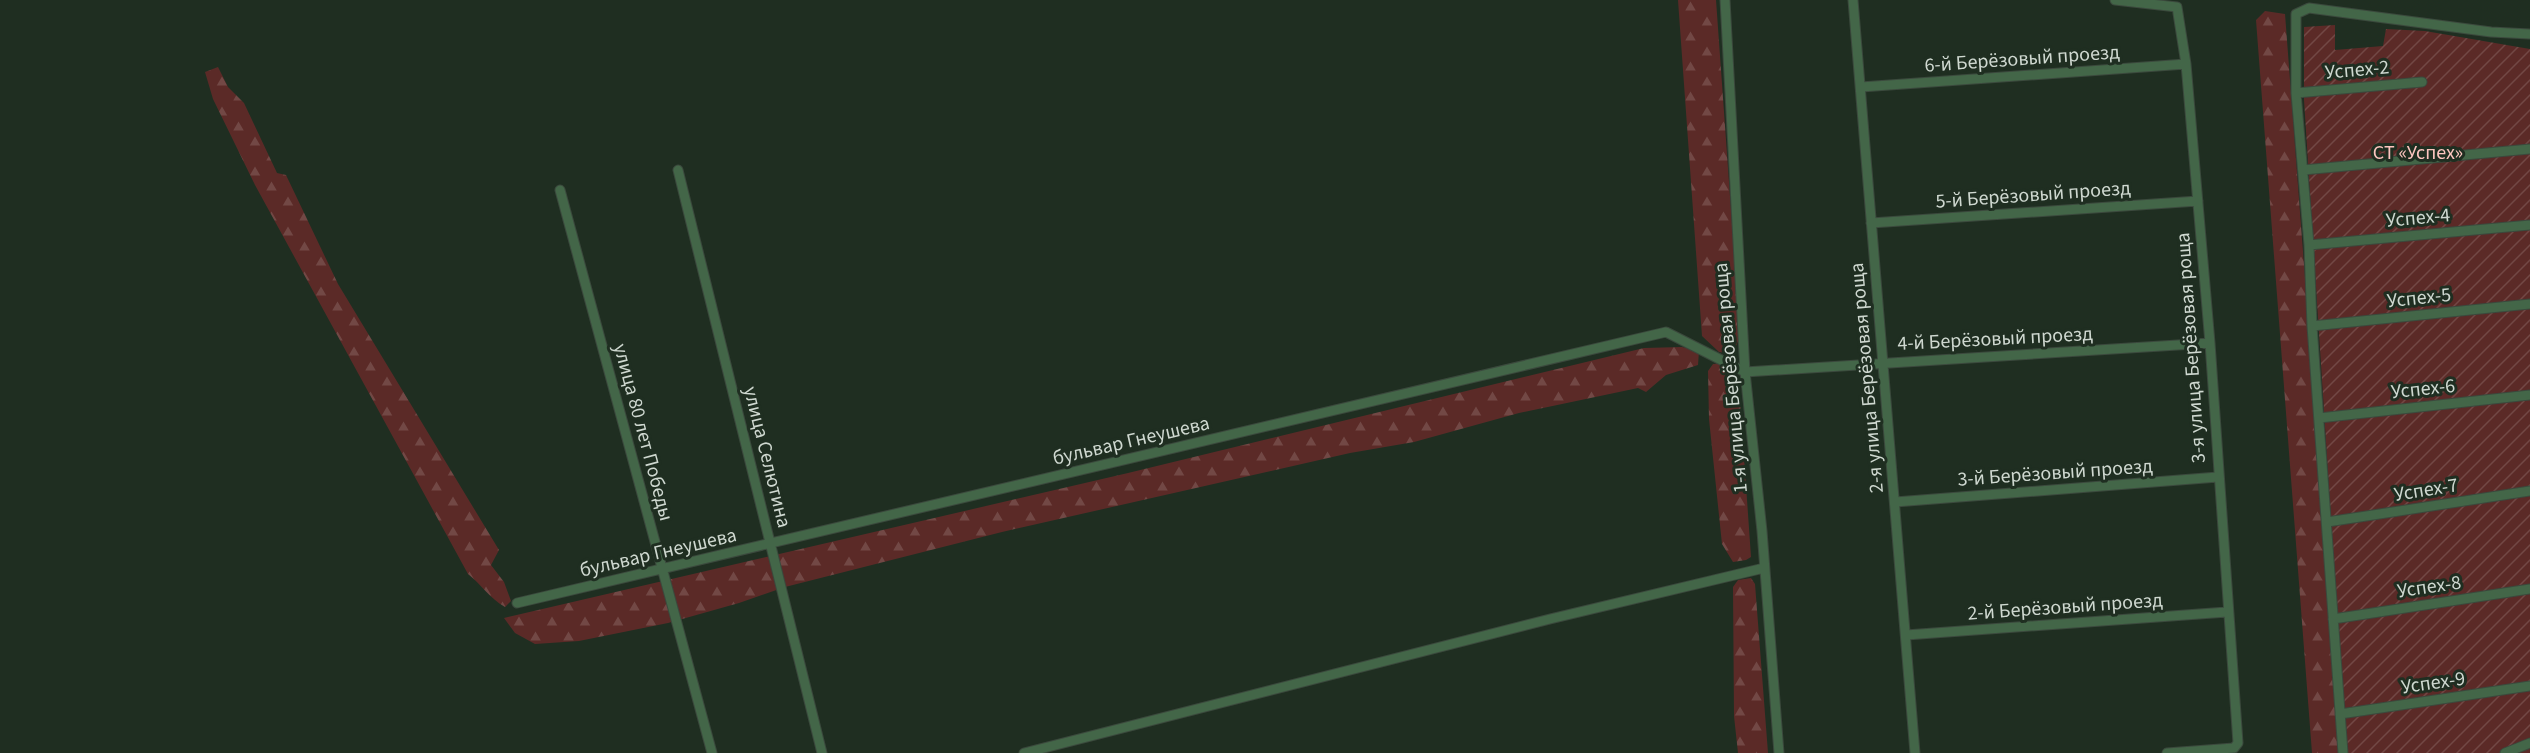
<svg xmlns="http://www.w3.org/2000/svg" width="2530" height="753" viewBox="0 0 2530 753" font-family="'Source Sans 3',sans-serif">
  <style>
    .forest { fill: url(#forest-firs) }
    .garden { fill: url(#garden-furrows) }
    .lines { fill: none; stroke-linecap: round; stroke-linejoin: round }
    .minor-casing { stroke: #3b493d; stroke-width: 11 }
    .minor { stroke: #436648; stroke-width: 9 }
    .labels { text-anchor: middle; stroke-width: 6; stroke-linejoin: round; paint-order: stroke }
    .street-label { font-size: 20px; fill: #cfd8d0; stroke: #1f2e21 }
    .park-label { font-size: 20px; fill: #fdc5bf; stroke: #1f2e21 }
  </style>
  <defs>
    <pattern id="forest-firs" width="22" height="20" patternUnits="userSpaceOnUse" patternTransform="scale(1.5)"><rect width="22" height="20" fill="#5b2a27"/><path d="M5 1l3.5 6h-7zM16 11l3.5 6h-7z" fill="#724845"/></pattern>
    <pattern id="garden-furrows" width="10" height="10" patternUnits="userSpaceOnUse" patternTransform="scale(1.5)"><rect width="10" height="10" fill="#5b2a27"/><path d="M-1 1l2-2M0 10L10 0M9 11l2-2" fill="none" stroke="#724845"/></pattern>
  </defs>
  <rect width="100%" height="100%" fill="#1f2e21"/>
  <path class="forest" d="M1678,0H1716L1740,336L1733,354L1719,352L1702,336Z
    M2265,11L2285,14L2341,753H2312L2256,20Z
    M218,67L228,87L244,103L277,173L286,175L338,284L499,550L491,565L504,582L511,601L505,607C489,598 482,585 468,574L255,185L213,99L205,72Z
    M1682,347L1699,351L1698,365L1666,375L1646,392L1638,388L1519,413L1414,442L1350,453L1002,532L785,587L739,603L668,623L579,641L535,644L515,633L504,618L1128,473L1644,348Z
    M1724,363L1738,371L1751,557L1746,560L1733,562L1722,544L1709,419L1708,371L1713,364Z
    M1751,578L1755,584L1768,753H1738L1734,716L1733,587L1738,580Z"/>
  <path class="garden" d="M2335,25V50L2383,46L2386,29L2425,31L2530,49V753H2346L2304,100V27Z"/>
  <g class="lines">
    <defs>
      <path id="minor" d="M1725,0L1745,372L1762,531L1779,753
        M1853,0L1915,753
        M2115,0L2177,7L2186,64L2210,343L2238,743L2234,748L2167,753
        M1861,87L2186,64
        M2296,93L2422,82
        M678,170L822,753
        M2303,170L2530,149
        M560,190L712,753
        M1871,223L2198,201
        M2309,245L2530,225
        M2312,326L2530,304
        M2319,418L2530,395
        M1895,502L2218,477
        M2327,522L2530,491
        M517,603L1666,332L1745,372L2210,343
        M2333,619L2530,589
        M1906,635L2227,612
        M2340,714L2530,686
        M1024,753L1550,619L1764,568
        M2343,753L2312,326L2309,245L2296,93V14L2309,8L2491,32L2530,34
        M2505,753L2530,743"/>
    </defs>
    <use href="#minor" class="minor-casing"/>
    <use href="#minor" class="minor"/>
  </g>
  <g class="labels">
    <g class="street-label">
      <text transform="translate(2022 58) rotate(-4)" y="7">6-й Берёзовый проезд</text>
      <text transform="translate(2357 69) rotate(-5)" y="7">Успех-2</text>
      <text transform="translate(2033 194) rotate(-4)" y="7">5-й Берёзовый проезд</text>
      <text transform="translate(2418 217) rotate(-5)" y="7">Успех-4</text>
      <text transform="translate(2419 297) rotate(-6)" y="7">Успех-5</text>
      <text transform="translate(1995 338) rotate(-3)" y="7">4-й Берёзовый проезд</text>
      <text transform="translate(2190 348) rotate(-94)" y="7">3-я улица Берёзовая роща</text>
      <text transform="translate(1730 378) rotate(-95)" y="7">1-я улица Берёзовая роща</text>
      <text transform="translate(1866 378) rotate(-95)" y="7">2-я улица Берёзовая роща</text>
      <text transform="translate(2423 388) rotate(-6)" y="7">Успех-6</text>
      <text transform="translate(644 432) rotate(75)" y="7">улица 80 лет Победы</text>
      <text transform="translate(1131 440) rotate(-13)" y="7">бульвар Гнеушева</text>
      <text transform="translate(768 457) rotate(76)" y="7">улица Селютина</text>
      <text transform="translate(2055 472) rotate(-4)" y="7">3-й Берёзовый проезд</text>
      <text transform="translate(2426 489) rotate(-9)" y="7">Успех-7</text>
      <text transform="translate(658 552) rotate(-13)" y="7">бульвар Гнеушева</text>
      <text transform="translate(2429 586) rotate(-8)" y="7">Успех-8</text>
      <text transform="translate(2065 606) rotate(-4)" y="7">2-й Берёзовый проезд</text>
      <text transform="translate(2433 682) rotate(-8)" y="7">Успех-9</text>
    </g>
    <g class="park-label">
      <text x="2418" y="159">СТ «Успех»</text>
    </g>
  </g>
</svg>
